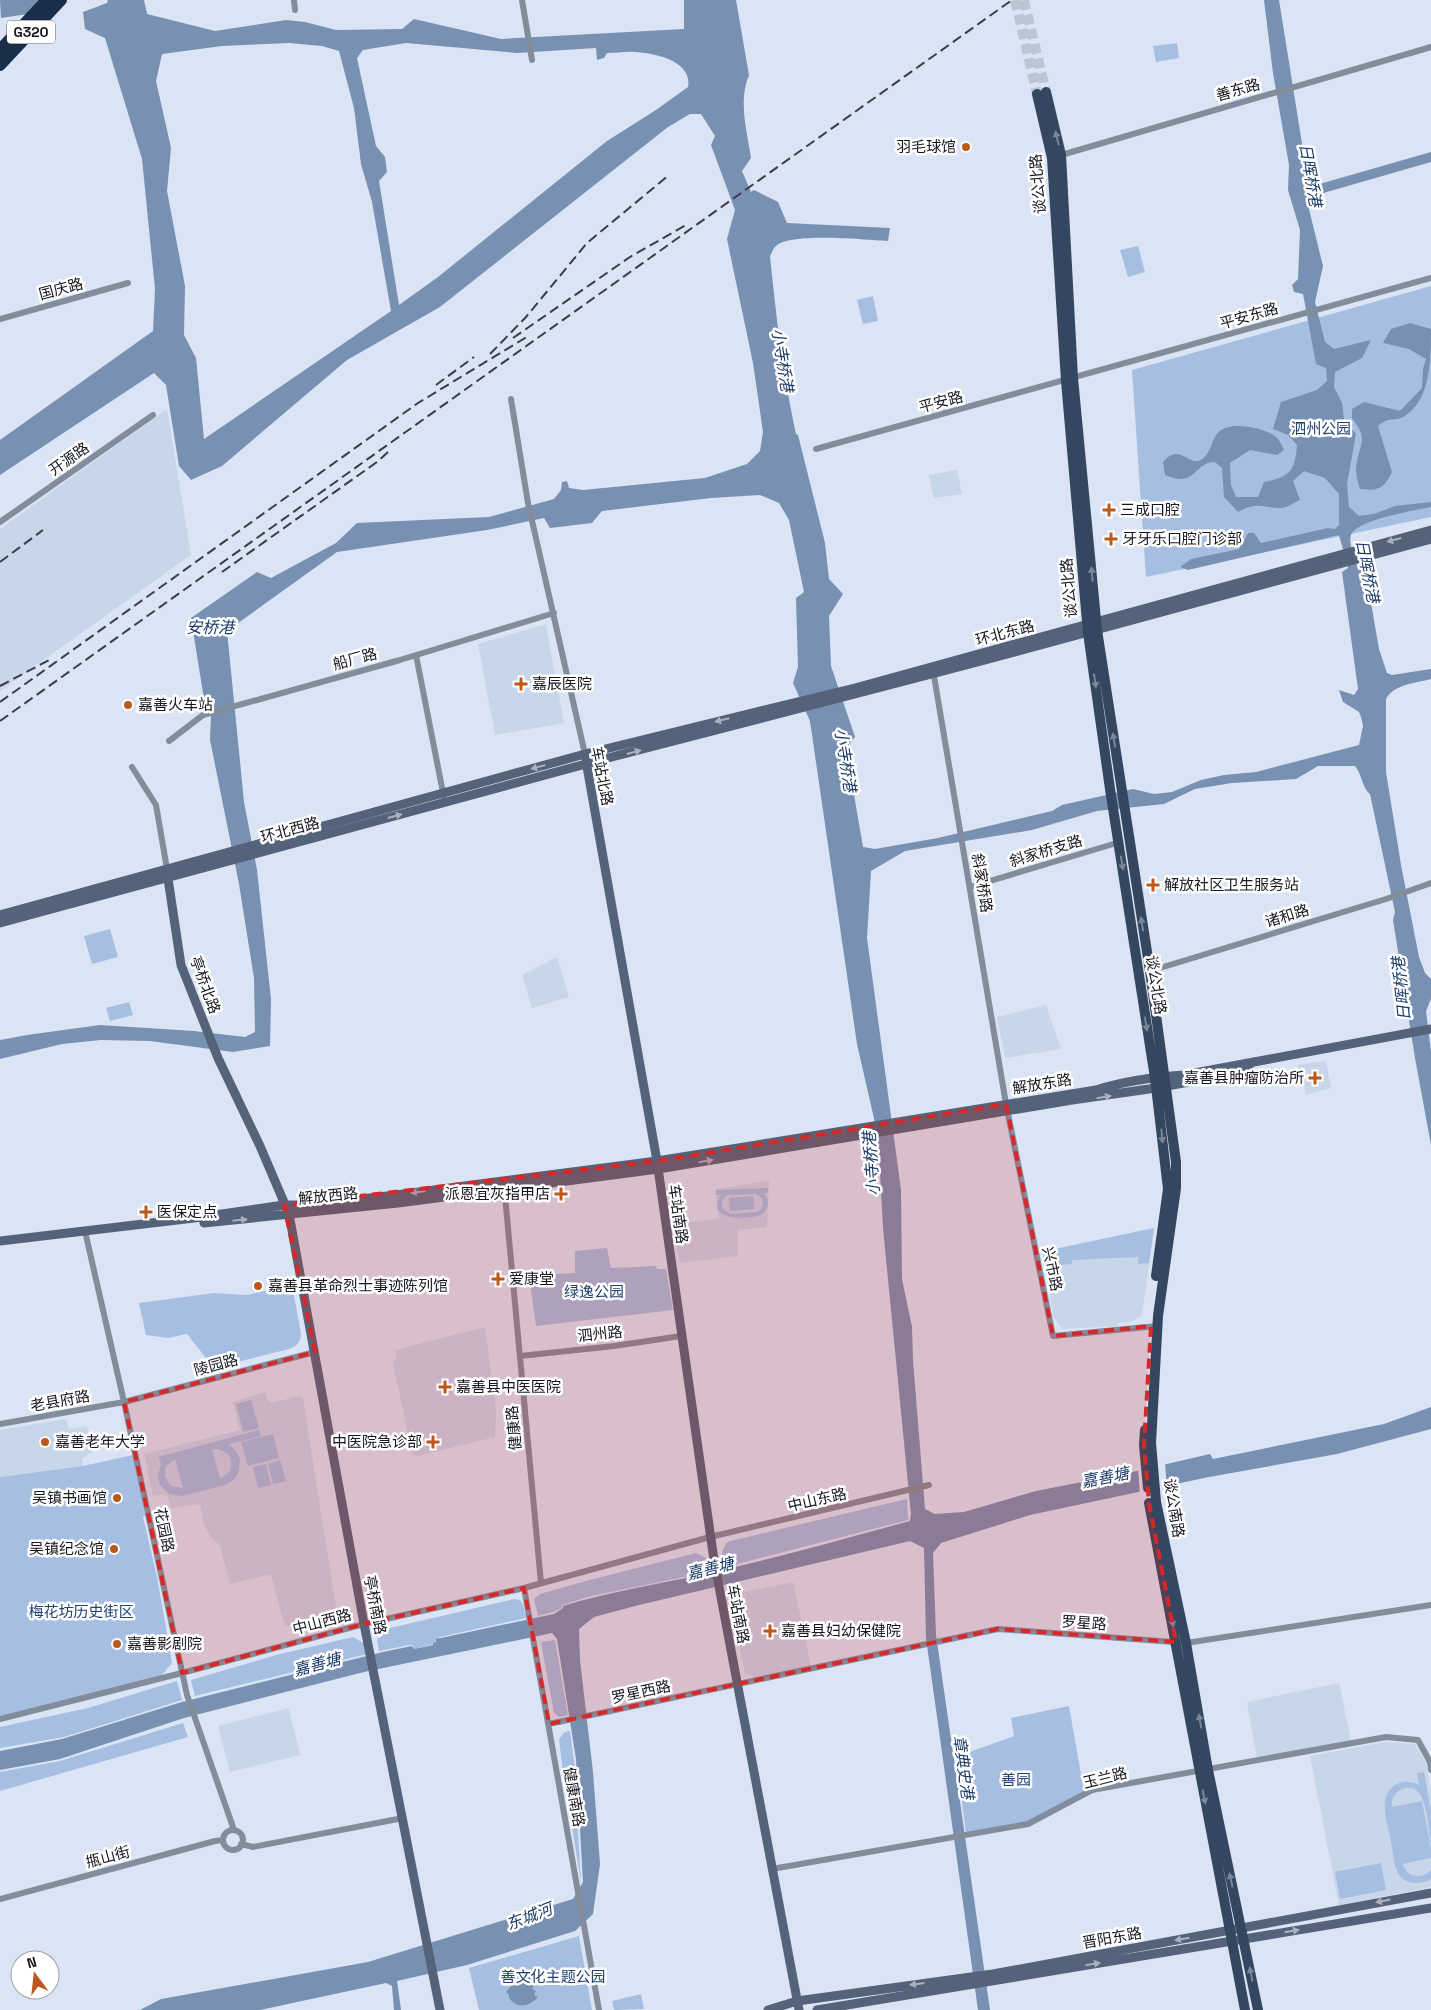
<svg xmlns="http://www.w3.org/2000/svg" width="1431" height="2010" viewBox="0 0 1431 2010" font-family="'Space Grotesk','Noto Sans SC',sans-serif">
  <style>
    .built { fill: #c8d6ea }
    .green { fill: #a6bee2; fill-rule: evenodd }
    .water { fill: #7890b2; fill-rule: evenodd }
    .pier { fill: #dae4f4 }
    .lines { fill: none; stroke-linecap: round; stroke-linejoin: round }
    .primary-tunnel { stroke: #bcc5d4; stroke-width: 10; stroke-dasharray: 10 5; stroke-linecap: butt }
    .street { stroke: #828d9c; stroke-width: 6 }
    .secondary { stroke: #546379; stroke-width: 9 }
    .primary { stroke: #344660; stroke-width: 10 }
    .highway { stroke: #1a2e4b; stroke-width: 12 }
    .rail { stroke: #393d45; stroke-width: 2; stroke-dasharray: 10 5; stroke-linecap: butt }
    .oneway { fill: #7b8798 }
    .oneway2 { fill: #aab1bc }
    .marked { fill: #d62828; fill-opacity: 0.2; stroke: #d62828; stroke-width: 4; stroke-dasharray: 10 6; stroke-linejoin: round }
    .poi-dot { fill: #bb591d; stroke: #fff; stroke-width: 2 }
    .labels { text-anchor: middle; stroke-width: 5; stroke-linejoin: round; paint-order: stroke }
    .shield { fill: #fff; stroke: #5a5d61; stroke-width: 1 }
    .shield-label { font-size: 14px; font-weight: bold; fill: #14171d }
    .street-label { font-size: 15px; fill: #14171d; stroke: #fff }
    .poi-label { font-size: 15px; fill: #14171d; stroke: #fff; text-anchor: start }
    .park-label { font-size: 15px; fill: #214271; stroke: #fff }
    .water-label { font-size: 16px; font-style: italic; fill: #1a3a68; stroke: #fff }
  </style>
  <rect width="100%" height="100%" fill="#dae4f4"/>
  <path class="built" d="M167,409L191,555L0,691V529Z
    M957,470L962,494L934,498L929,475Z
    M546,624L564,723L495,735L478,644Z
    M557,957L569,997L532,1008L522,975Z
    M1046,1005L1061,1049L1005,1058L997,1017Z
    M1326,1061L1331,1088L1306,1095L1303,1078H1301L1298,1065Z
    M769,1181L767,1227L738,1230V1256L680,1263L673,1225L719,1218L715,1189Z
    M1154,1228L1142,1315L1131,1322L1118,1323V1326L1062,1329L1053,1316L1043,1252Z
    M485,1327L496,1411L495,1437L413,1457L393,1363L397,1356L395,1350Z
    M265,1392L267,1399L272,1403L299,1396L303,1399L336,1608L324,1611V1618L285,1627L271,1574L230,1584L220,1545L210,1536L204,1524L200,1504L171,1508L168,1497L161,1494L153,1496L144,1454L240,1430L233,1402Z
    M66,1419L69,1429L87,1426L92,1453L87,1454V1457L82,1458L83,1466L0,1477V1430Z
    M793,1582L811,1667L758,1679L745,1673L729,1595Z
    M1339,1683L1351,1741L1257,1758L1247,1702Z
    M289,1708L300,1755L230,1772L218,1726Z
    M1385,1742L1415,1744L1426,1763L1431,1792V1887L1339,1905L1310,1756Z"/>
  <path class="green" d="M1177,43L1179,58L1156,62L1153,46Z
    M1138,246L1145,272L1128,277L1120,250Z
    M1431,286V517L1146,577L1132,370Z
    M873,296L878,321L863,324L857,300Z
    M110,929L118,957L92,964L84,936Z
    M129,1002L133,1015L110,1021L106,1008Z
    M768,1188V1193H764C770,1201 769,1209 761,1215C747,1220 704,1221 721,1195H716V1190ZM755,1194C764,1197 766,1206 758,1212L730,1214L722,1208V1200L727,1195Z
    M753,1196L754,1209L730,1211L729,1198Z
    M1154,1228L1149,1263L1138,1264V1257L1072,1260V1264L1060,1265L1059,1268L1045,1269L1043,1252L1050,1250Z
    M607,1248L611,1268L656,1266L657,1269H666L673,1310L536,1326L529,1275L575,1273V1251Z
    M292,1285L301,1334C300,1343 297,1346 289,1349L214,1368L187,1334L168,1338L146,1335L139,1303L214,1293L247,1295Z
    M251,1400L259,1428L243,1432L236,1404Z
    M259,1430L261,1436L229,1444L236,1451L240,1459L239,1471L235,1479L225,1485L182,1496L169,1494L160,1485L158,1477L161,1463L158,1457ZM218,1449L228,1454C235,1464 231,1474 220,1478L212,1450ZM175,1459L183,1488L171,1486L165,1477L166,1466Z
    M273,1434L279,1458L248,1466L241,1442Z
    M133,1455L145,1515L143,1517L157,1577L172,1663L161,1676L0,1717V1477L83,1466Z
    M280,1460L286,1481L273,1484L268,1464Z
    M266,1464L271,1485L258,1488L253,1467Z
    M907,1499L908,1520L725,1567L722,1552L726,1543L730,1541Z
    M696,1553L706,1558L709,1572L591,1596L562,1605V1608L553,1612L538,1616L534,1599L540,1594L586,1581Z
    M514,1599L520,1600L523,1605L526,1618L440,1637L433,1644L414,1649L413,1645H410L379,1651L377,1640L386,1629Z
    M353,1637L365,1644L367,1654L195,1696L191,1680L276,1655Z
    M555,1640L568,1715L559,1717L554,1713L541,1642Z
    M177,1681L182,1700L64,1737L0,1748V1727L88,1708Z
    M1069,1706L1084,1791L1027,1822L966,1833L956,1757L1014,1736L1011,1718Z
    M183,1723L188,1737L0,1791V1772L60,1761Z
    M570,1731L576,1776L572,1777L563,1772L559,1739L565,1732Z
    M1424,1772L1431,1811V1844C1429,1832 1427,1804 1420,1794C1410,1780 1389,1792 1392,1807L1422,1801L1431,1849V1858L1403,1864C1407,1878 1421,1880 1431,1870V1879C1421,1885 1407,1885 1399,1875C1393,1866 1393,1851 1391,1841C1388,1824 1376,1794 1397,1784C1405,1780 1412,1782 1419,1785L1417,1773Z
    M575,1781V1782L581,1882L566,1790L572,1782Z
    M1381,1863L1386,1890L1340,1899L1335,1872Z
    M579,1936L592,2010H479L469,1968Z
    M641,1994L644,2009L614,2010L612,2001Z"/>
  <path class="water" d="M0,0H39L28,14L1,18Z
    M108,0H144L147,14L215,31L286,20L305,22L336,30L402,29L414,19L501,39L684,29V0H736L749,75C738,101 747,131 751,158L742,171L751,192L754,190L778,202L787,223L890,228L888,241C866,240 791,232 776,246C773,248 772,253 770,256C776,316 783,375 796,434L798,435L825,543L829,579L843,594L829,616L831,666L855,737L846,748L863,847L875,849L938,838L1052,811L1062,805L1133,789L1154,794L1172,792L1201,780L1224,775L1256,772L1359,745L1363,726L1361,717L1359,712L1343,702L1339,690L1354,695L1358,689L1342,572L1348,568L1339,535L1188,570L1180,567L1191,559L1239,549L1248,533H1254L1261,543L1328,528L1335,529L1339,525V494L1325,478L1304,471L1293,481L1300,500C1295,502 1287,508 1281,508C1262,508 1258,501 1238,512L1224,497L1222,468L1215,462C1193,462 1197,489 1165,475L1163,462C1180,442 1188,467 1201,460C1212,454 1211,437 1220,431C1232,421 1265,428 1276,437C1280,440 1282,446 1284,450L1277,455L1250,450L1230,463L1231,485L1236,497H1258L1264,482C1290,477 1295,471 1297,445L1288,435L1273,429L1281,402L1317,390L1327,381L1326,368L1316,364L1303,294L1294,292L1292,285L1298,279L1300,230L1288,190L1289,165L1273,73L1264,0H1279L1308,181L1316,185L1431,152V162L1313,196L1308,205L1323,266L1315,302L1325,342L1334,349L1371,340L1362,358L1335,372L1334,387L1342,403L1344,419L1356,434L1347,484L1349,507L1359,516L1374,514L1395,506L1431,502V507C1416,510 1356,520 1351,535C1348,543 1355,558 1357,566L1365,568L1379,649L1387,673L1392,675L1431,669V679C1416,683 1394,684 1386,699V772L1401,865L1419,957L1425,973L1431,979V999L1426,1011L1431,1052V1145L1415,1058L1393,920L1395,912L1370,794C1362,788 1362,774 1355,766H1318L1296,779L1232,783L1195,789L1164,804L1097,811L1032,830L905,851L871,871L867,938L901,1190L902,1279L912,1327L913,1361L925,1509L935,1514L964,1512L1036,1491L1128,1473L1210,1454L1213,1459L1384,1424L1431,1407V1429L1337,1454L1209,1477L1030,1515L941,1543L933,1553L936,1635L990,2010H978L926,1638L924,1548L910,1541L639,1605L594,1617L579,1629L580,1660L593,1772L600,1864L593,1914L575,1931L467,1965L397,1981L401,2010H394L392,1986L386,1983L260,2010H140L161,1999L368,1962L573,1899L583,1882L576,1759L557,1639L552,1633L364,1672L184,1718L60,1759L0,1770V1751L62,1739L182,1702L383,1652L412,1646L414,1649L433,1645V1643L436,1642V1639L554,1614L563,1608V1606C608,1592 654,1585 700,1575C770,1560 840,1540 910,1521L911,1514L883,1228L878,1136L857,1044L810,721L793,683L798,667L796,598L804,592L789,520L779,503L760,495L711,498L602,511L592,523L550,528L544,518L487,530L337,552L227,631L244,802L257,870L271,999L270,1046L233,1052L150,1041L101,1040L62,1044L0,1059V1040L27,1035L100,1025L194,1031L245,1037L255,1032L254,978L239,884L210,740L211,715L203,693L191,618L257,572L271,578L336,543L357,523L489,517L554,499L561,490L562,482L567,481L569,488L583,490L705,478L747,464L760,451L763,432L753,363L727,239L735,210L711,145L715,136L701,114H690L668,127L440,307L347,360L222,466L191,480L179,466L166,385L154,373L0,475V440L153,331L155,289L142,159L105,38L85,29L83,12L107,3ZM289,43L322,46L339,51L354,108L361,164L372,202L391,311L204,439L196,358L184,335L185,286L167,191L171,148L156,81L162,54L222,46ZM406,43L517,53L596,48L597,60L604,58L607,53C616,53 626,51 635,52C655,53 693,61 688,87L656,110L607,141L438,277L399,305L379,181L387,172L385,157L376,146L357,58L363,50Z
    M1410,323L1431,329C1431,358 1431,402 1403,417C1393,422 1390,416 1378,426L1392,472C1384,489 1378,491 1360,489C1358,483 1356,476 1356,470C1357,446 1371,440 1352,419V409L1364,402L1400,411L1422,388L1423,369L1426,359L1409,349L1383,343L1391,329Z
    M525,1971L536,1974L532,1981L535,1984L532,1989L536,1991L534,1995L538,1997C529,2007 517,2009 509,1998V1995L506,1992L513,1984L510,1979L526,1974Z"/>
  <path class="pier" d="M1165,1462L1167,1489L1140,1495L1138,1468Z"/>
  <g class="lines">
    <path class="primary-tunnel" d="M1015,0L1037,94
      M1024,0L1046,92"/>
    <path class="street" d="M294,0L295,10
      M522,0L532,60
      M1058,156L1431,47
      M0,319L128,283
      M511,399L528,503L585,754
      M816,449L1431,278
      M0,522L153,415
      M416,655L445,803
      M933,670L1006,1104L1053,1336L1157,1326
      M169,741L203,715L400,660L554,613
      M132,767L156,805L167,869
      M970,887L1120,842
      M1150,971L1386,899L1431,883
      M504,1185L541,1583
      M85,1231L124,1402L187,1695L234,1830
      M520,1356L614,1346L681,1336
      M0,1424L124,1402L315,1352
      M524,1588L599,2010
      M0,1719L182,1673L364,1624L524,1588L710,1537L929,1485
      M549,1724L998,1629L1186,1643L1431,1605
      M223 1840a10 10 0 1 1 20 0a10 10 0 1 1-20 0Z
      M241,1844L253,1847L403,1818
      M772,1869L1028,1824L1092,1790L1386,1737L1418,1740L1430,1762L1431,1770
      M0,1899L215,1841L223,1840"/>
    <path class="secondary" d="M586,761L657,1161L714,1560L799,2010
      M167,872L181,965L218,1058L260,1146L289,1214L364,1624L440,2010
      M0,915L585,754L855,688L1431,530
      M0,923L608,758L970,664L1431,539
      M204,1223L398,1203L658,1169L1072,1100L1156,1088L1211,1078L1249,1068
      M0,1241L194,1218L284,1205H308L396,1195L657,1161L1096,1090C1124,1081 1154,1077 1184,1075L1431,1029
      M768,2010L797,2001L993,1974L1431,1893
      M817,2010L1431,1908"/>
    <path class="primary" d="M1046,92L1061,155L1073,378L1097,630L1150,971L1176,1162V1188L1158,1316L1151,1443L1156,1502L1186,1643L1208,1770L1258,2010
      M1037,94L1052,158L1066,381L1088,633L1110,789L1155,1078L1168,1189L1156,1276
      M1145,1430L1144,1445L1148,1488
      M1149,1503L1245,2010"/>
    <path class="highway" d="M0,50L47,0
      M0,65L61,0"/>
    <path class="rail" d="M513,338L630,257L686,225
      M490,354L526,317L587,243L669,175
      M436,385L474,357
      M0,562L43,530
      M222,572L377,462L388,452
      M0,686L51,659
      M0,702L418,403L530,335
      M0,721L1012,0"/>
  </g>
  <defs><path id="oneway-solid" d="M-6-.8H1V-3.2L6.5 0L1 3.2V.8H-6Z" transform="scale(1.25)"/></defs>
  <g class="oneway">
    <use href="#oneway-solid" transform="translate(1057 138) rotate(-103)"/>
    <use href="#oneway-solid" transform="translate(1092 574) rotate(-95)"/>
    <use href="#oneway-solid" transform="translate(1095 681) rotate(82)"/>
    <use href="#oneway-solid" transform="translate(1114 740) rotate(-99)"/>
    <use href="#oneway-solid" transform="translate(1122 863) rotate(81)"/>
    <use href="#oneway-solid" transform="translate(1142 924) rotate(-99)"/>
    <use href="#oneway-solid" transform="translate(1146 1024) rotate(81)"/>
    <use href="#oneway-solid" transform="translate(1162 1136) rotate(84)"/>
    <use href="#oneway-solid" transform="translate(1172 1620) rotate(79)"/>
    <use href="#oneway-solid" transform="translate(1200 1721) rotate(-100)"/>
    <use href="#oneway-solid" transform="translate(1204 1797) rotate(79)"/>
    <use href="#oneway-solid" transform="translate(1231 1880) rotate(-102)"/>
    <use href="#oneway-solid" transform="translate(1251 1974) rotate(-101)"/>
  </g>
  <g class="oneway2">
    <use href="#oneway-solid" transform="translate(1394 540) rotate(165)"/>
    <use href="#oneway-solid" transform="translate(722 720) rotate(166)"/>
    <use href="#oneway-solid" transform="translate(634 752) rotate(-15)"/>
    <use href="#oneway-solid" transform="translate(538 767) rotate(164)"/>
    <use href="#oneway-solid" transform="translate(395 816) rotate(-15)"/>
    <use href="#oneway-solid" transform="translate(1104 1097) rotate(-9)"/>
    <use href="#oneway-solid" transform="translate(706 1161) rotate(-9)"/>
    <use href="#oneway-solid" transform="translate(418 1192) rotate(173)"/>
    <use href="#oneway-solid" transform="translate(240 1220) rotate(-6)"/>
    <use href="#oneway-solid" transform="translate(1383 1901) rotate(169)"/>
    <use href="#oneway-solid" transform="translate(1292 1931) rotate(-9)"/>
    <use href="#oneway-solid" transform="translate(1182 1939) rotate(170)"/>
    <use href="#oneway-solid" transform="translate(1093 1964) rotate(-9)"/>
    <use href="#oneway-solid" transform="translate(917 1984) rotate(173)"/>
  </g>
  <path class="marked" d="M1006,1104L1053,1336L1151,1326L1144,1445L1149,1503L1176,1642L998,1629L549,1724L524,1588L364,1624L182,1673L124,1402L315,1352L284,1205L657,1161Z"/>
  <g class="poi-dot">
    <circle cx="966" cy="147" r="5"/>
    <path d="M1106.5 502.5h5v5h5v5h-5v5h-5v-5h-5v-5h5z"/>
    <path d="M1108.5 531.5h5v5h5v5h-5v5h-5v-5h-5v-5h5z"/>
    <path d="M518.5 676.5h5v5h5v5h-5v5h-5v-5h-5v-5h5z"/>
    <circle cx="128" cy="705" r="5"/>
    <path d="M1150.5 877.5h5v5h5v5h-5v5h-5v-5h-5v-5h5z"/>
    <path d="M1312.5 1070.5h5v5h5v5h-5v5h-5v-5h-5v-5h5z"/>
    <path d="M558.5 1186.5h5v5h5v5h-5v5h-5v-5h-5v-5h5z"/>
    <path d="M143.5 1204.5h5v5h5v5h-5v5h-5v-5h-5v-5h5z"/>
    <path d="M495.5 1271.5h5v5h5v5h-5v5h-5v-5h-5v-5h5z"/>
    <circle cx="258" cy="1286" r="5"/>
    <path d="M442.5 1379.5h5v5h5v5h-5v5h-5v-5h-5v-5h5z"/>
    <circle cx="45" cy="1442" r="5"/>
    <path d="M430.5 1434.5h5v5h5v5h-5v5h-5v-5h-5v-5h5z"/>
    <circle cx="117" cy="1498" r="5"/>
    <circle cx="114" cy="1549" r="5"/>
    <path d="M767.5 1623.5h5v5h5v5h-5v5h-5v-5h-5v-5h5z"/>
    <circle cx="117" cy="1644" r="5"/>
  </g>
  <g class="labels">
    <rect class="shield" x="7" y="20.5" width="48" height="23" rx="4"/>
    <g class="shield-label">
      <text x="31" y="37">G320</text>
    </g>
    <g class="street-label">
      <text transform="translate(1238 90) rotate(-16)" y="5">善东路</text>
      <text transform="translate(1038 184) rotate(-95)" y="5">谈公北路</text>
      <text transform="translate(61 289) rotate(-15)" y="5">国庆路</text>
      <text transform="translate(1249 316) rotate(-16)" y="5">平安东路</text>
      <text transform="translate(941 402) rotate(-15)" y="5">平安路</text>
      <text transform="translate(69 459) rotate(-35)" y="5">开源路</text>
      <text transform="translate(1069 588) rotate(-95)" y="5">谈公北路</text>
      <text transform="translate(1005 633) rotate(-15)" y="5">环北东路</text>
      <text transform="translate(355 659) rotate(-15)" y="5">船厂路</text>
      <text transform="translate(602 776) rotate(79)" y="5">车站北路</text>
      <text transform="translate(290 830) rotate(-15)" y="5">环北西路</text>
      <text transform="translate(1046 851) rotate(-17)" y="5">斜家桥支路</text>
      <text transform="translate(982 883) rotate(81)" y="5">斜家桥路</text>
      <text transform="translate(1287 916) rotate(-17)" y="5">诸和路</text>
      <text transform="translate(205 985) rotate(70)" y="5">亭桥北路</text>
      <text transform="translate(1156 985) rotate(81)" y="5">谈公北路</text>
      <text transform="translate(1042 1084) rotate(-9)" y="5">解放东路</text>
      <text transform="translate(328 1196) rotate(-6)" y="5">解放西路</text>
      <text transform="translate(678 1214) rotate(82)" y="5">车站南路</text>
      <text transform="translate(1052 1269) rotate(78)" y="5">兴市路</text>
      <text transform="translate(600 1334) rotate(-6)" y="5">泗州路</text>
      <text transform="translate(216 1365) rotate(-15)" y="5">陵园路</text>
      <text transform="translate(60 1401) rotate(-10)" y="5">老县府路</text>
      <text transform="translate(514 1428) rotate(-95)" y="5">健康路</text>
      <text transform="translate(817 1500) rotate(-13)" y="5">中山东路</text>
      <text transform="translate(1174 1508) rotate(81)" y="5">谈公南路</text>
      <text transform="translate(164 1530) rotate(78)" y="5">花园路</text>
      <text transform="translate(375 1605) rotate(79)" y="5">亭桥南路</text>
      <text transform="translate(738 1614) rotate(79)" y="5">车站南路</text>
      <text transform="translate(322 1622) rotate(-15)" y="5">中山西路</text>
      <text transform="translate(1084 1623) rotate(4)" y="5">罗星路</text>
      <text transform="translate(641 1692) rotate(-12)" y="5">罗星西路</text>
      <text transform="translate(1105 1778) rotate(-14)" y="5">玉兰路</text>
      <text transform="translate(574 1797) rotate(80)" y="5">健康南路</text>
      <text transform="translate(108 1857) rotate(-15)" y="5">甁山街</text>
      <text transform="translate(1112 1938) rotate(-10)" y="5">晋阳东路</text>
    </g>
    <g class="poi-label">
      <text x="956" y="152" text-anchor="end">羽毛球馆</text>
      <text x="1120" y="515">三成口腔</text>
      <text x="1122" y="544">牙牙乐口腔门诊部</text>
      <text x="532" y="689">嘉辰医院</text>
      <text x="138" y="710">嘉善火车站</text>
      <text x="1164" y="890">解放社区卫生服务站</text>
      <text x="1304" y="1083" text-anchor="end">嘉善县肿瘤防治所</text>
      <text x="550" y="1199" text-anchor="end">派恩宜灰指甲店</text>
      <text x="157" y="1217">医保定点</text>
      <text x="509" y="1284">爱康堂</text>
      <text x="268" y="1291">嘉善县革命烈士事迹陈列馆</text>
      <text x="456" y="1392">嘉善县中医医院</text>
      <text x="55" y="1447">嘉善老年大学</text>
      <text x="422" y="1447" text-anchor="end">中医院急诊部</text>
      <text x="107" y="1503" text-anchor="end">吴镇书画馆</text>
      <text x="104" y="1554" text-anchor="end">吴镇纪念馆</text>
      <text x="781" y="1636">嘉善县妇幼保健院</text>
      <text x="127" y="1649">嘉善影剧院</text>
    </g>
    <g class="park-label">
      <text x="1321" y="434">泗州公园</text>
      <text x="594" y="1297">绿逸公园</text>
      <text x="81" y="1617">梅花坊历史街区</text>
      <text x="1016" y="1785">善园</text>
      <text x="553" y="1982">善文化主题公园</text>
    </g>
    <g class="water-label">
      <text transform="translate(1311 175) rotate(80)" y="6">日晖桥港</text>
      <text transform="translate(783 360) rotate(81)" y="6">小寺桥港</text>
      <text transform="translate(1368 571) rotate(79)" y="6">日晖桥港</text>
      <text x="210" y="633">安桥港</text>
      <text transform="translate(846 760) rotate(81)" y="6">小寺桥港</text>
      <text transform="translate(1401 989) rotate(-96)" y="6">日晖桥港</text>
      <text transform="translate(871 1164) rotate(-94)" y="6">小寺桥港</text>
      <text transform="translate(1105 1477) rotate(-11)" y="6">嘉善塘</text>
      <text transform="translate(710 1568) rotate(-14)" y="6">嘉善塘</text>
      <text transform="translate(317 1664) rotate(-15)" y="6">嘉善塘</text>
      <text transform="translate(964 1767) rotate(82)" y="6">章典史港</text>
      <text transform="translate(529 1916) rotate(-21)" y="6">东城河</text>
    </g>
  </g>
  <g transform="translate(35 1975) rotate(345)"><circle r="24" fill="#ffffff" stroke="#a1a2a5"/>
  <path d="M0-4L9 19L0 12L-9 19Z" fill="#bb591d"/>
  <text y="-8" font-size="14" font-weight="bold" text-anchor="middle" fill="#14171d">N</text>
  </g>
</svg>
